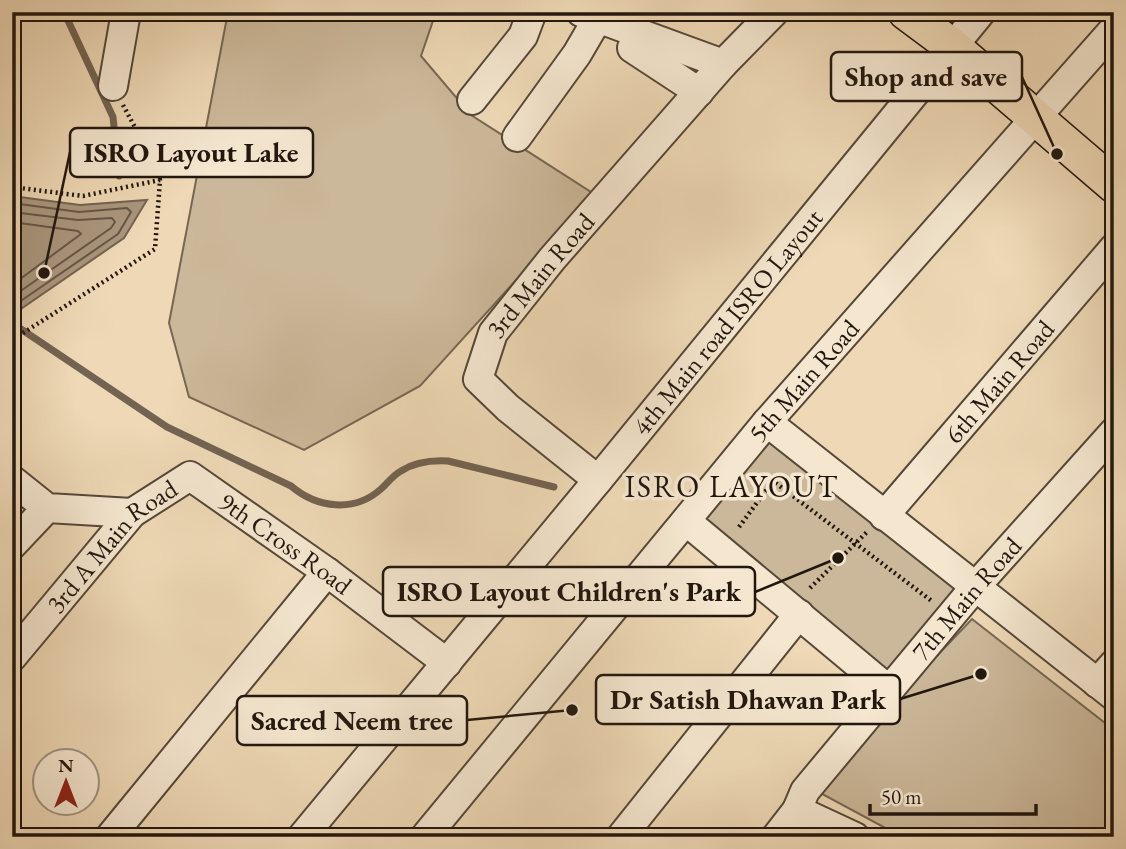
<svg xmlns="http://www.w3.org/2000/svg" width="1126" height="849" viewBox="0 0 1126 849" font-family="'EB Garamond',serif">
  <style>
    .green { fill: #cbb799; stroke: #766754; stroke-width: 2 }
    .water { fill: #a9967d; stroke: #736351; stroke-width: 2 }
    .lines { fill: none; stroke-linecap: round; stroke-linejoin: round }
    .shore { stroke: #665646; stroke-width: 2 }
    .stream { stroke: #736351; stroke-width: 7 }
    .minor-casing { stroke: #554738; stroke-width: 32 }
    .major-casing { stroke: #22170f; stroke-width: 38 }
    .path { stroke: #22170f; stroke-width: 4.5; stroke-dasharray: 2 3.5; stroke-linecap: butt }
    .minor { stroke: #f4e6cf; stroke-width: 28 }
    .major { stroke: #eed8b5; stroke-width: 35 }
    .labels { text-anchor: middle; stroke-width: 7; stroke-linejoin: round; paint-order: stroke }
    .street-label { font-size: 26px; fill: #22170f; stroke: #f4e6cf }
    .quarter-label { font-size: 30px; letter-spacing: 2px; fill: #22170f; stroke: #f4e6cf }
    .leader { fill: none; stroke: #22170f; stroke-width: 2.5 }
    .callout-dot { fill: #22170f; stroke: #f4e6cf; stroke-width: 2.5 }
    .callout { fill: #f4e6cf; stroke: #22170f; stroke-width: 2.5 }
    .callout-label { font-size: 28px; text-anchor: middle; font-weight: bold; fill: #22170f }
  </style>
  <rect width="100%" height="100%" fill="#eed8b5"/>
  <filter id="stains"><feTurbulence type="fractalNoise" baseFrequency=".00286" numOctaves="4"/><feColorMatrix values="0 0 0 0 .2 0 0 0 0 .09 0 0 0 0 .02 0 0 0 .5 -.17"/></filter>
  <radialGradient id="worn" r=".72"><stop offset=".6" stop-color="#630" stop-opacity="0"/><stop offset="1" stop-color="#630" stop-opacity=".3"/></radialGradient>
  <path class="green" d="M228,12H436L421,56L471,115L594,194L420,386L304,450L189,397L169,323Z
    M767,427L968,591L893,676L702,516Z
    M972,619L1114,730V837H902L811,788Z"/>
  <path class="water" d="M12,196L80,205L147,200L124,238L12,315Z"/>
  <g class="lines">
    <path class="shore" d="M12,203L79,212L127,208L131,212L118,234L12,307
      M12,212L78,220L112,218L115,222L111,228L12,297
      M12,222L78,231L81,234L12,285"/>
    <path class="stream" d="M64,12L113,117L119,176
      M12,323L167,427L291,486C317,508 354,513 381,489C388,483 392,476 401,471C415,462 431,460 448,461L554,487"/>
    <defs>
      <g id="minor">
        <path d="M581,12L723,64L774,12"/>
        <path d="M632,48L699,92"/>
        <path d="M113,86L126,12"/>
        <path d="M472,100L523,36L532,12"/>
        <path d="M517,137L577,54L598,18"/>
        <path d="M767,422L1114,696"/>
        <path d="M12,480L47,508L132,513"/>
        <path id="s1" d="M598,480L508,408L478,379L493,333L552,259L723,64"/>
        <path id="s2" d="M884,516L1114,248"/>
        <path d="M686,521L889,690"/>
        <path d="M12,545L47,508"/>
        <path id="s3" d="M12,657L132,513L190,476L327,572L447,663"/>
        <path d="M1097,683L1114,664"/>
        <path d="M797,810L855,837"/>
        <path d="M110,837L327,572"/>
        <path id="s4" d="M302,837L598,480L981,12"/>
        <path id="s5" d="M425,837L767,422L1114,29"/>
        <path d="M621,837L799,614"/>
        <path id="s6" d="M776,837L797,810L805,791L975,587L1114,432"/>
      </g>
      <path id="major" d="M906,12L953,47L1114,185"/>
    </defs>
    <use href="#minor" class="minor-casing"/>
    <use href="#major" class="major-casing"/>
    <path class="path" d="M123,105L146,148L160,180
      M12,187L83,196L160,180L155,249L12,340
      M739,527L773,481L933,602
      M810,588L868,531"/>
    <use href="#minor" class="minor"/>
    <use href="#major" class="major"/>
  </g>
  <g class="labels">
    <g class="street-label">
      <text dy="9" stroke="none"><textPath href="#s1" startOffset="280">3rd Main Road</textPath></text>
      <text dy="9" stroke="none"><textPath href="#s4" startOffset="668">4th Main road ISRO Layout</textPath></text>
      <text dy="9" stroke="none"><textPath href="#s5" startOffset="593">5th Main Road</textPath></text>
      <text dy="9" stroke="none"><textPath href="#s2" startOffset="177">6th Main Road</textPath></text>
      <text dy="9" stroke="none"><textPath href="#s3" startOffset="373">9th Cross Road</textPath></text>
      <text dy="9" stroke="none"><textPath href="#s3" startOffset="150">3rd A Main Road</textPath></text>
      <text dy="9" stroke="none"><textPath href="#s6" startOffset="306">7th Main Road</textPath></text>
    </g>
    <g class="quarter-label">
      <text x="732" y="497">ISRO LAYOUT</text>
    </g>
  </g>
  <path class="leader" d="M1057 154L1022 77M44 273L70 152M838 558L755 592M981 674L900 699M572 710L467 720"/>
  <g class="callout-dot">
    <circle cx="1057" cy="154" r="7"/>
    <circle cx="44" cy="273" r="7"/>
    <circle cx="838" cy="558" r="7"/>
    <circle cx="981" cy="674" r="7"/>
    <circle cx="572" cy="710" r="7"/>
  </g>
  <g class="callout">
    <rect x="831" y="52" width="191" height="49" rx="7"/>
    <rect x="70" y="128" width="243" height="49" rx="7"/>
    <rect x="383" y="567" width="372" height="49" rx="7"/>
    <rect x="596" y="675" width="304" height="49" rx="7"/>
    <rect x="237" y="696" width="230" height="49" rx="7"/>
  </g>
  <g class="callout-label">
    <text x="926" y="86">Shop and save</text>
    <text x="191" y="162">ISRO Layout Lake</text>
    <text x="569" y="601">ISRO Layout Children's Park</text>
    <text x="748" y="709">Dr Satish Dhawan Park</text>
    <text x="352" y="730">Sacred Neem tree</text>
  </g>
  <rect width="1126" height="849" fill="none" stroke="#eed8b5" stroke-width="42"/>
  <rect x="14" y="14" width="1098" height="821" fill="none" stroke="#22170f" stroke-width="3.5"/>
  <rect x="21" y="21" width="1084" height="807" fill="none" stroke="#22170f" stroke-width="2"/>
  <g transform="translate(66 782)"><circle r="33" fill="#f4e6cf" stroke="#a09382" stroke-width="2"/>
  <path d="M0-5L12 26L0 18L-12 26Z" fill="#8f2418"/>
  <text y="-10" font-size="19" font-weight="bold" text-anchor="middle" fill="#22170f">N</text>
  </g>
  <path d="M870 804v10h166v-10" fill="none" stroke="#22170f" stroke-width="3.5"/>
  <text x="881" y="804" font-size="21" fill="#22170f" stroke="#f4e6cf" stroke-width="5" paint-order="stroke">50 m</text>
  <rect width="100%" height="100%" filter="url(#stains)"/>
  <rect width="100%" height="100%" fill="url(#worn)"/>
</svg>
